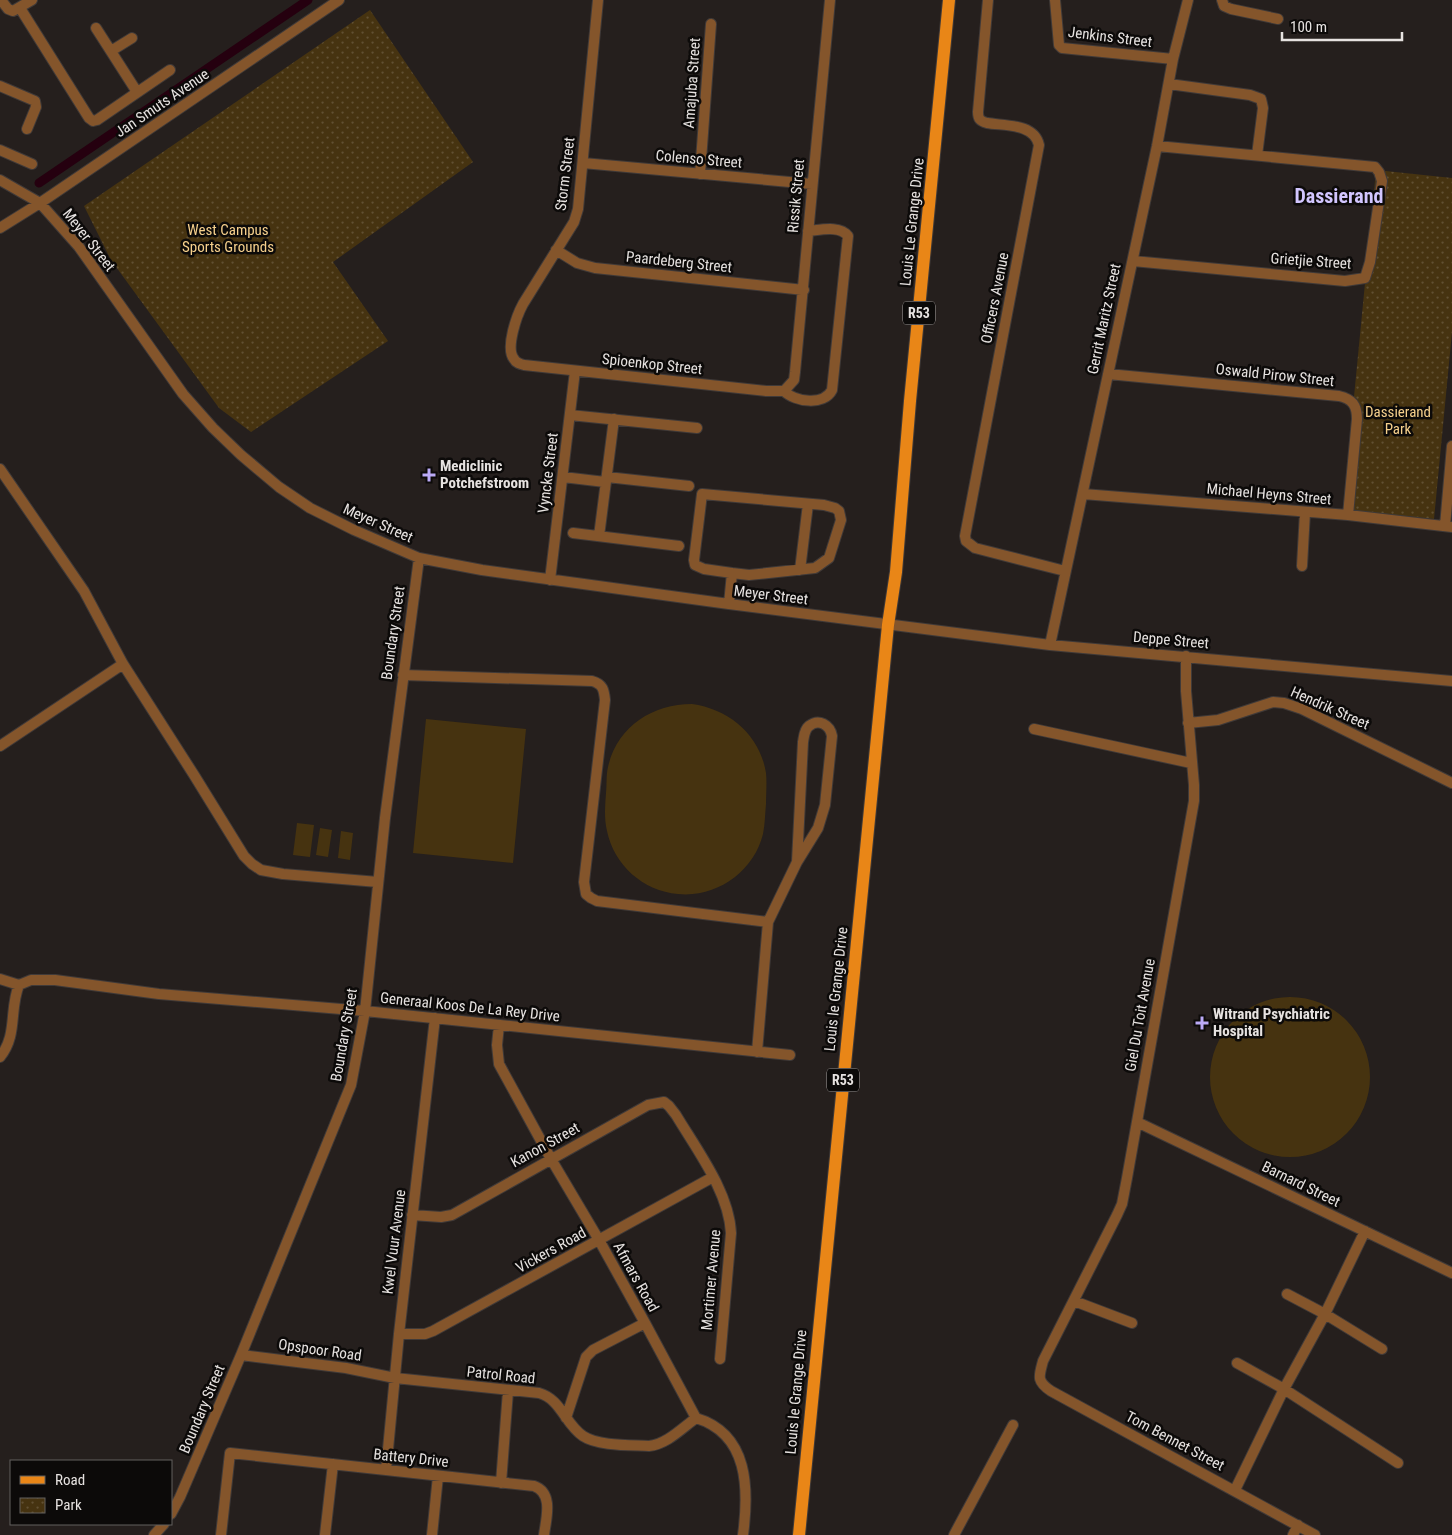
<svg xmlns="http://www.w3.org/2000/svg" width="1452" height="1535" viewBox="0 0 1452 1535" font-family="'Roboto Condensed',sans-serif">
  <style>
    .grass { fill: #463310 }
    .park { fill: url(#park-dots) }
    .lines { fill: none; stroke-linecap: round; stroke-linejoin: round }
    .canal { stroke: #25000f; stroke-width: 9 }
    .minor-casing { stroke: #403a38; stroke-width: 12 }
    .major-casing { stroke: #403a38; stroke-width: 14 }
    .minor { stroke: #84552b; stroke-width: 10 }
    .major { stroke: #e98617; stroke-width: 12 }
    .poi-dot { fill: #bbaaf6; stroke: #0c0a09; stroke-width: 2 }
    .labels { text-anchor: middle; stroke-width: 5; stroke-linejoin: round; paint-order: stroke }
    .shield { fill: #0c0a09; stroke: #a5a1a0; stroke-width: 1 }
    .shield-label { font-size: 14px; font-weight: bold; fill: #e6e2e0 }
    .street-label { font-size: 15px; fill: #e6e2e0; stroke: #0c0a09 }
    .park-label { font-size: 15px; fill: #f6d08c; stroke: #0c0a09 }
    .poi-label { font-size: 15px; font-weight: bold; fill: #e6e2e0; stroke: #0c0a09; text-anchor: start }
    .district-label { font-size: 20px; font-weight: bold; fill: #d2c6ff; stroke: #0c0a09 }
  </style>
  <defs>
    <pattern id="park-dots" width="8" height="8" patternUnits="userSpaceOnUse" patternTransform="scale(1.25)"><rect width="8" height="8" fill="#463310"/><path d="M2 2h.1M6 6h.1" fill="none" stroke="#615032" stroke-width="1.8" stroke-linecap="round"/></pattern>
  </defs>
  <rect width="100%" height="100%" fill="#251f1d"/>
  <path class="grass" d="M692,704C729,709 760,735 766,773C767,783 766,794 766,804C765,814 765,824 763,834C754,871 717,898 678,894C643,891 614,865 607,831C604,818 605,806 606,793C607,784 606,775 608,767C617,727 652,704 692,704Z
    M426,719L526,729L513,863L413,853Z
    M297,823L314,825L310,857L293,855Z
    M320,828L332,830L328,857L316,855Z
    M341,831L353,833L350,860L338,858Z
    M1210 1077a80 80 0 1 1 160 0a80 80 0 1 1-160 0Z"/>
  <path class="park" d="M370,10L473,162L333,262L388,341L251,432L219,408L111,260L84,206Z
    M1376,170L1452,178V332L1434,519L1343,510Z"/>
  <g class="lines">
    <path class="canal" d="M39,183L308,0"/>
    <defs>
      <path id="minor" d="M1,0L8,9L13,11L32,0
        M598,0L578,209L574,222L523,304C517,315 505,348 514,359C516,363 520,364 524,365L766,391H784
        M988,0L978,112C978,119 980,121 987,123C1004,126 1034,123 1039,145L965,536L966,541L975,548L1065,571
        M1055,0L1059,45L1062,48L1173,59
        M1222,0L1224,6L1231,9L1278,19
        M20,8L89,118L93,121L97,120L170,70
        M96,28L137,92
        M111,51L132,38
        M1169,84L1250,95L1261,99L1263,108L1257,155
        M0,86L35,101L36,107L27,129
        M0,150L32,164
        M583,163L812,184
        M700,174L711,24
        M0,180L40,203L79,247L183,394L213,428L241,455L279,487L310,508L354,530L419,558L482,570L729,604L1050,645L1452,681
        M0,228L40,203L339,0
        M556,250L577,263L595,268L804,290
        M1133,261L1345,281L1365,278L1370,262L1382,181L1379,172L1375,167L1157,146
        M1108,374L1339,396C1352,399 1357,405 1357,419L1348,515
        M784,391L794,380L795,372L830,0
        M784,391C795,402 824,406 832,390L848,236C840,225 820,230 808,231
        M570,415L697,428
        M0,469L84,591L123,664L194,775L244,856L252,864L261,870L283,874L378,882
        M563,477L605,482
        M607,477L689,486
        M1083,494L1348,515L1452,527
        M1445,526L1452,446
        M573,533L679,546
        M599,536L614,419
        M1302,566L1305,512
        M800,570L808,504
        M550,580L575,371
        M729,604L732,573L749,575L815,568L829,558L841,520L839,511L835,508L824,505L702,494L694,560L695,565L704,569L732,573
        M1050,645L1157,146L1173,59L1188,0
        M1186,656V691L1194,785V801L1127,1178L1122,1204L1117,1215L1043,1361C1039,1376 1036,1381 1051,1391L1315,1535
        M403,675L592,681C603,684 604,690 605,700L584,882L586,894L591,898L597,901L768,922L757,1052
        M1188,723L1218,720L1273,702L1284,703L1302,709L1452,783
        M1034,729L1191,763
        M0,746L123,664
        M768,922L797,862L818,828L825,805L832,736C830,725 819,718 809,726C804,730 804,737 803,742L797,862
        M0,979L19,985L31,980H55L159,994L365,1011L790,1055
        M499,1025L497,1045L499,1064L551,1159L599,1240L645,1323L696,1418C749,1434 749,1489 743,1535
        M0,1057C18,1035 9,1009 19,985
        M1137,1122L1452,1273
        M412,1215L441,1217L452,1215L648,1105L664,1102L669,1106L676,1115C697,1150 729,1192 731,1233L720,1359
        M1287,1294L1325,1314L1382,1349
        M1074,1301L1132,1323
        M399,1334H425L433,1331L713,1177
        M241,1355L346,1368L395,1378L539,1393C561,1399 565,1424 583,1436C598,1446 630,1445 649,1446C667,1444 681,1429 696,1418
        M1237,1363L1284,1389L1398,1463
        M566,1418L586,1357L593,1350L645,1323
        M386,1470L399,1334L435,1018
        M501,1483L508,1391
        M1235,1490L1284,1389L1325,1314L1365,1231
        M171,1514L180,1497L241,1355L351,1085L365,1011L385,818L419,558
        M154,1535L164,1524
        M221,1535L230,1453L534,1486C554,1493 546,1519 544,1535
        M325,1535L333,1464
        M432,1535L438,1476
        M954,1535L1013,1425
        M1293,1535L1298,1525"/>
      <path id="major" d="M799,1535L888,625L896,572L910,401L949,0"/>
    </defs>
    <use href="#minor" class="minor-casing"/>
    <use href="#major" class="major-casing"/>
    <use href="#minor" class="minor"/>
    <use href="#major" class="major"/>
  </g>
  <g class="poi-dot">
    <path d="M426.5 467.5h5v5h5v5h-5v5h-5v-5h-5v-5h5z"/>
    <path d="M1199.5 1015.5h5v5h5v5h-5v5h-5v-5h-5v-5h5z"/>
  </g>
  <g class="labels">
    <g class="shield">
      <rect x="903" y="301.5" width="32" height="23" rx="4"/>
      <rect x="827" y="1068.5" width="32" height="23" rx="4"/>
    </g>
    <g class="shield-label">
      <text x="919" y="318">R53</text>
      <text x="843" y="1085">R53</text>
    </g>
    <g class="street-label">
      <text transform="translate(1110 37) rotate(7)" y="5">Jenkins Street</text>
      <text transform="translate(692 83) rotate(-86)" y="5">Amajuba Street</text>
      <text transform="translate(162 103) rotate(-34)" y="5">Jan Smuts Avenue</text>
      <text transform="translate(699 159) rotate(5)" y="5">Colenso Street</text>
      <text transform="translate(565 174) rotate(-83)" y="5">Storm Street</text>
      <text transform="translate(796 196) rotate(-85)" y="5">Rissik Street</text>
      <text transform="translate(912 222) rotate(-84)" y="5">Louis Le Grange Drive</text>
      <text transform="translate(89 240) rotate(52)" y="5">Meyer Street</text>
      <text transform="translate(1311 261) rotate(4)" y="5">Grietjie Street</text>
      <text transform="translate(679 262) rotate(6)" y="5">Paardeberg Street</text>
      <text transform="translate(995 298) rotate(-79)" y="5">Officers Avenue</text>
      <text transform="translate(1104 319) rotate(-78)" y="5">Gerrit Maritz Street</text>
      <text transform="translate(652 364) rotate(6)" y="5">Spioenkop Street</text>
      <text transform="translate(1275 375) rotate(6)" y="5">Oswald Pirow Street</text>
      <text transform="translate(548 473) rotate(-83)" y="5">Vyncke Street</text>
      <text transform="translate(1269 494) rotate(5)" y="5">Michael Heyns Street</text>
      <text transform="translate(378 523) rotate(24)" y="5">Meyer Street</text>
      <text transform="translate(771 595) rotate(7)" y="5">Meyer Street</text>
      <text transform="translate(393 633) rotate(-82)" y="5">Boundary Street</text>
      <text transform="translate(1171 640) rotate(5)" y="5">Deppe Street</text>
      <text transform="translate(1330 708) rotate(24)" y="5">Hendrik Street</text>
      <text transform="translate(836 989) rotate(-84)" y="5">Louis le Grange Drive</text>
      <text transform="translate(470 1007) rotate(6)" y="5">Generaal Koos De La Rey Drive</text>
      <text transform="translate(1140 1015) rotate(-80)" y="5">Giel Du Toit Avenue</text>
      <text transform="translate(344 1035) rotate(-80)" y="5">Boundary Street</text>
      <text transform="translate(545 1145) rotate(-29)" y="5">Kanon Street</text>
      <text transform="translate(1301 1184) rotate(26)" y="5">Barnard Street</text>
      <text transform="translate(394 1242) rotate(-83)" y="5">Kwel Vuur Avenue</text>
      <text transform="translate(551 1250) rotate(-29)" y="5">Vickers Road</text>
      <text transform="translate(636 1277) rotate(61)" y="5">Afmars Road</text>
      <text transform="translate(711 1280) rotate(-85)" y="5">Mortimer Avenue</text>
      <text transform="translate(320 1350) rotate(8)" y="5">Opspoor Road</text>
      <text transform="translate(501 1375) rotate(6)" y="5">Patrol Road</text>
      <text transform="translate(796 1392) rotate(-85)" y="5">Louis le Grange Drive</text>
      <text transform="translate(202 1409) rotate(-67)" y="5">Boundary Street</text>
      <text transform="translate(1175 1441) rotate(28)" y="5">Tom Bennet Street</text>
      <text transform="translate(411 1458) rotate(6)" y="5">Battery Drive</text>
    </g>
    <g class="park-label">
      <text x="228" y="235">West Campus<tspan x="228" dy="17">Sports Grounds</tspan></text>
      <text x="1398" y="417">Dassierand<tspan x="1398" dy="17">Park</tspan></text>
    </g>
    <g class="poi-label">
      <text x="440" y="471">Mediclinic<tspan x="440" dy="17">Potchefstroom</tspan></text>
      <text x="1213" y="1019">Witrand Psychiatric<tspan x="1213" dy="17">Hospital</tspan></text>
    </g>
    <g class="district-label">
      <text x="1339" y="203">Dassierand</text>
    </g>
  </g>
  <rect x="10" y="1460" width="162" height="65" fill="#0c0a09" stroke="#63605f"/>
  <rect x="20" y="1476" width="25" height="8" fill="#e98617" stroke="#63605f"/>
  <text x="55" y="1485" font-size="15" fill="#e6e2e0">Road</text>
  <rect x="20" y="1498" width="25" height="15" fill="url(#park-dots)" stroke="#63605f"/>
  <text x="55" y="1510" font-size="15" fill="#e6e2e0">Park</text>
  <path d="M1282 32v8h120v-8" fill="none" stroke="#e6e2e0" stroke-width="2.5"/>
  <text x="1290" y="32" font-size="15" fill="#e6e2e0" stroke="#0c0a09" stroke-width="4" paint-order="stroke">100 m</text>
</svg>
